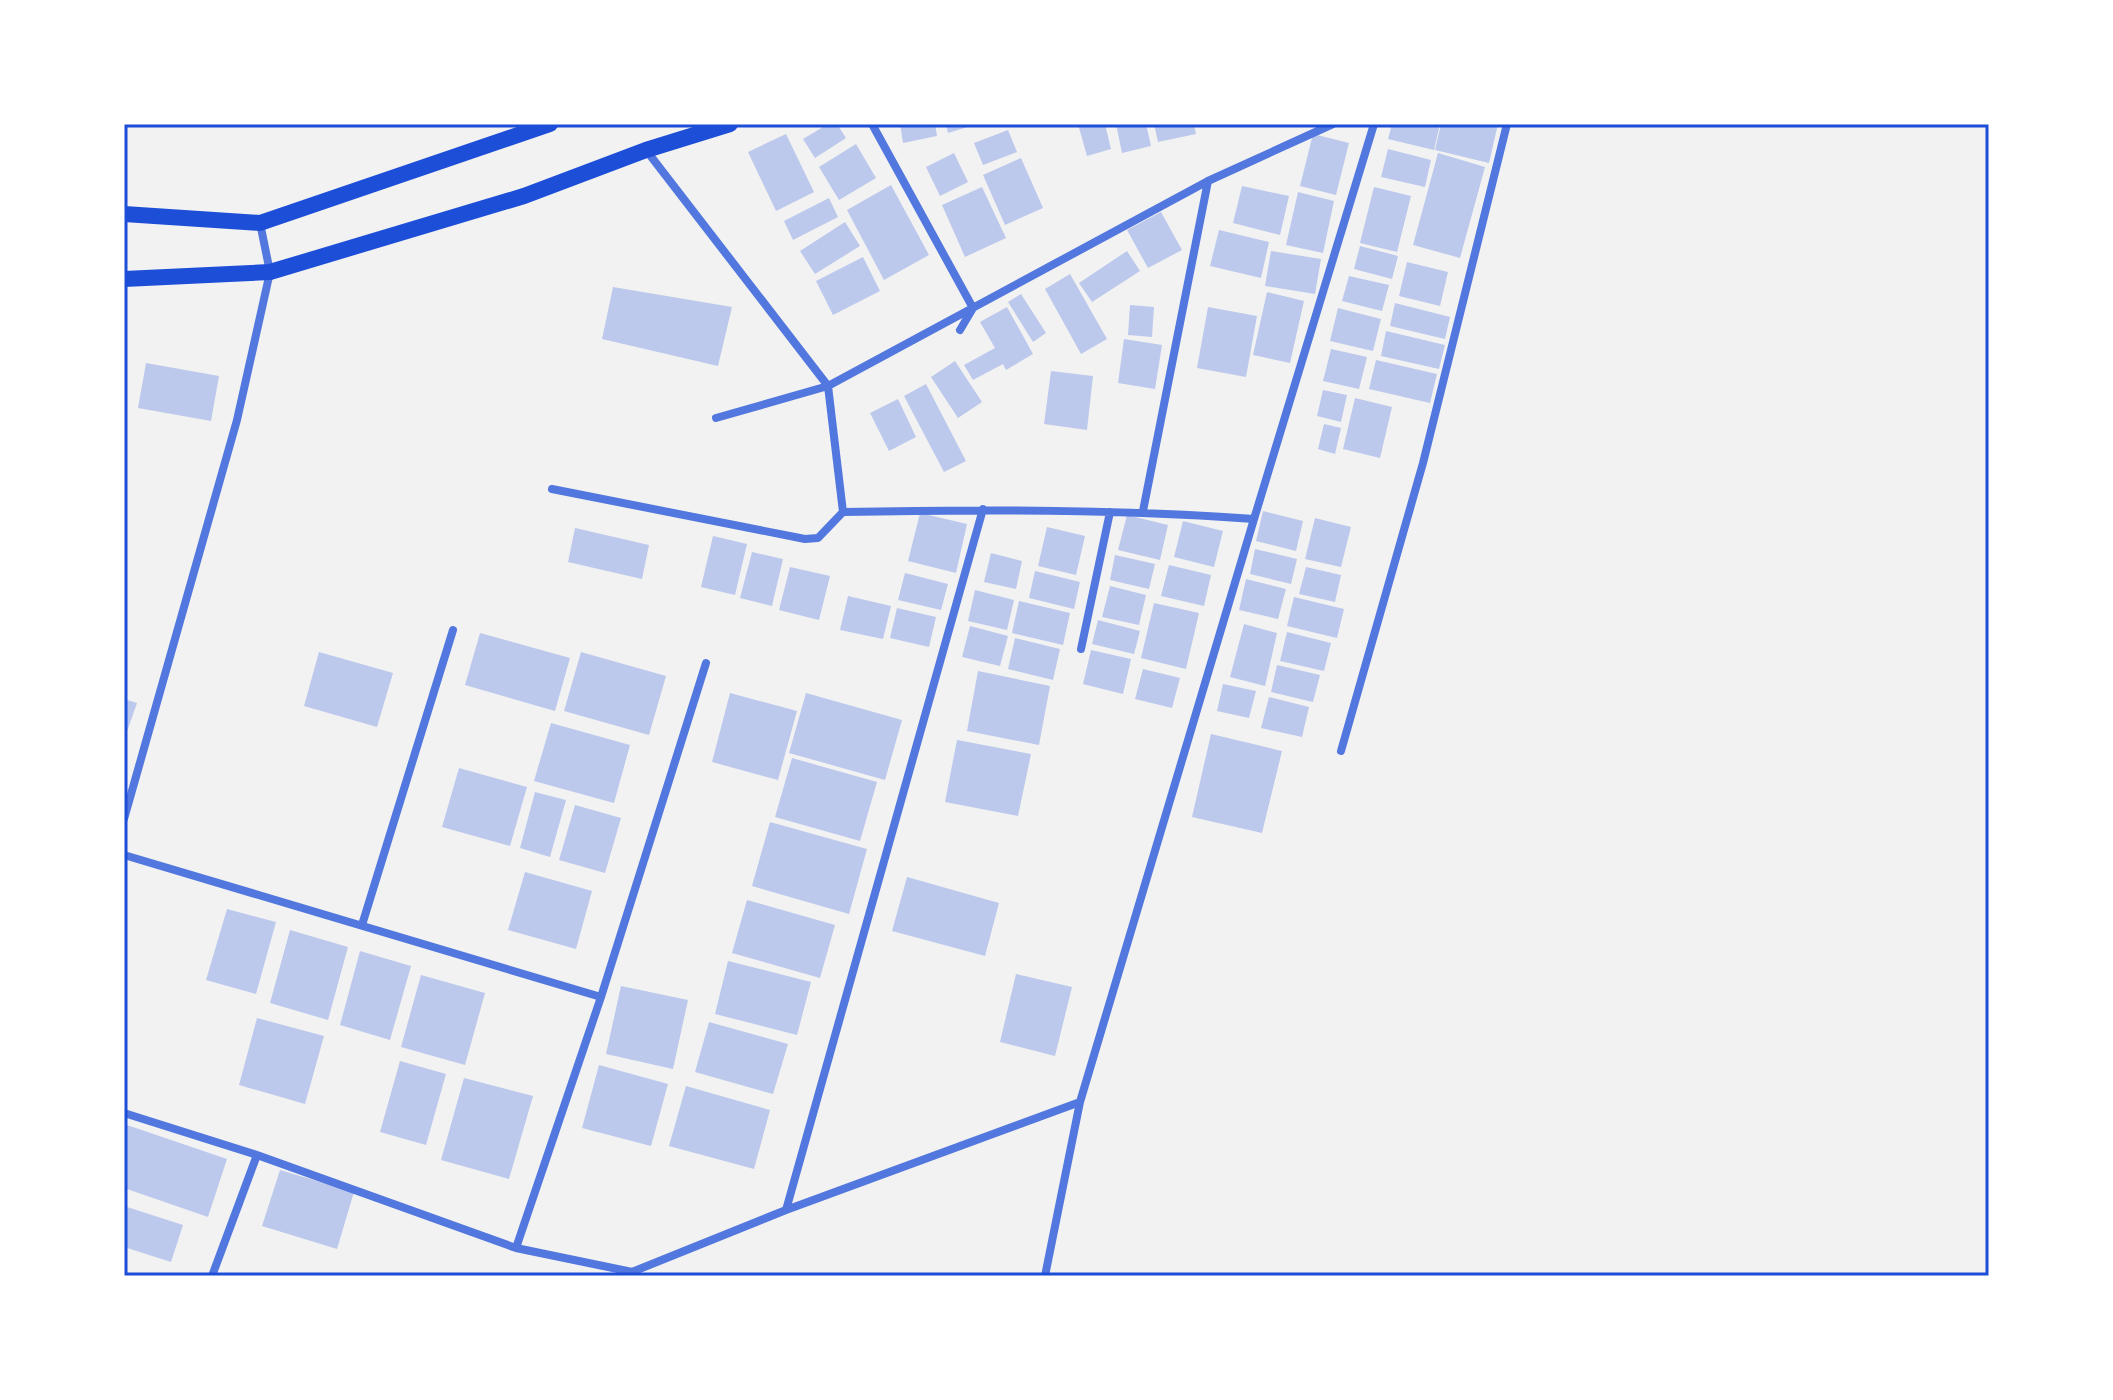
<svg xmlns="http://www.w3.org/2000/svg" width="2113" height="1400" viewBox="0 0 2113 1400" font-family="Poppins,sans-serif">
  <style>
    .building { fill: #bdc9ec }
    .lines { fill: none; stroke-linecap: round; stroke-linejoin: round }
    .minor { stroke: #5277de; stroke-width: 8 }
    .secondary { stroke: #1d4ed8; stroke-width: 16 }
    .neatline { fill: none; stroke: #1d4ed8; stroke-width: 3 }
  </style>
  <rect width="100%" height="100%" fill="#f2f2f2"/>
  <path class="building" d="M828,124H837L846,138L815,158L803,139Z
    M900,124H935L937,136L903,143Z
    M946,124H974V125L948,133Z
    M1078,124H1105L1111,149L1087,156Z
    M1116,124H1146L1151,146L1122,153Z
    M1154,124H1194L1196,134L1158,142Z
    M1392,124H1440L1434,150L1388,139Z
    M1441,124H1498L1489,163L1435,150Z
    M1008,130L1017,152L983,165L974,143Z
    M786,134L814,192L776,211L748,152Z
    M1313,134L1349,143L1336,195L1300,186Z
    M856,144L876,178L839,200L819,167Z
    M1388,149L1431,160L1425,187L1381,177Z
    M954,153L968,182L940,196L926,167Z
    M1438,153L1485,167L1460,258L1413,245Z
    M1021,158L1043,208L1005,225L983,175Z
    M891,185L929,255L884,280L847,210Z
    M1242,186L1289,196L1280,235L1233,223Z
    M982,187L1006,238L965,257L942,205Z
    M1374,187L1411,196L1397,252L1360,243Z
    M1298,192L1334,201L1323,253L1286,245Z
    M829,198L838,217L793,240L784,221Z
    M1161,212L1182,250L1148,268L1127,230Z
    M845,222L860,246L815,274L800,251Z
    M1219,230L1269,242L1261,278L1210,266Z
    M1360,246L1398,256L1392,279L1354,269Z
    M1127,251L1140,271L1092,302L1079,283Z
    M1271,251L1321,259L1315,294L1265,286Z
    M863,257L880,291L833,315L816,281Z
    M1407,262L1448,272L1440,306L1399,296Z
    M1070,274L1107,339L1081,354L1045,289Z
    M1349,276L1389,285L1382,311L1342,301Z
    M613,287L732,307L718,366L602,339Z
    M1267,292L1304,301L1290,363L1253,355Z
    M1021,294L1046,333L1033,342L1008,302Z
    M1395,303L1450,317L1445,339L1390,326Z
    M1130,305L1154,307L1152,337L1128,335Z
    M1007,307L1033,354L1006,370L1003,364L973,380L964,365L995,348L980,322Z
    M1208,307L1257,316L1246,377L1197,368Z
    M1338,308L1381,319L1373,351L1330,341Z
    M1386,331L1445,345L1439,369L1381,356Z
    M1124,339L1162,345L1155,389L1118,383Z
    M1331,349L1367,357L1359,389L1323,381Z
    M1376,360L1437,374L1430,403L1369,389Z
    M955,361L982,402L958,418L931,377Z
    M146,363L219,376L211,421L138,408Z
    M1051,371L1093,376L1087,430L1044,424Z
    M926,384L966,461L944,472L904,396Z
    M1323,390L1347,395L1341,422L1317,416Z
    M1355,398L1392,407L1380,458L1343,449Z
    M898,399L916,437L889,451L870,413Z
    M1324,424L1341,428L1335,454L1318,449Z
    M1263,511L1303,521L1296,551L1256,541Z
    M920,513L967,524L956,573L908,561Z
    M1127,515L1168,525L1160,560L1118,550Z
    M1315,518L1351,527L1341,567L1305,559Z
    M1183,521L1223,531L1214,567L1174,557Z
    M1047,527L1085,536L1076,575L1038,566Z
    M575,528L649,545L642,579L568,562Z
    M713,536L747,544L735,595L701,587Z
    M1255,549L1297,559L1291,584L1250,574Z
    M752,552L783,559L772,606L740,598Z
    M991,553L1022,561L1016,589L984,582Z
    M1115,555L1155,564L1149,589L1110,580Z
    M1169,565L1211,575L1204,606L1161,596Z
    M790,567L830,576L819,620L779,610Z
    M1306,567L1341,575L1335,602L1299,594Z
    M1035,571L1080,582L1074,609L1029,598Z
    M905,573L948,584L941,610L898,600Z
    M1246,579L1286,589L1278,619L1239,610Z
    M1110,586L1146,595L1139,625L1102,617Z
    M975,590L1014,600L1007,630L968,621Z
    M848,596L891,606L883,639L840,630Z
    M1294,597L1344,609L1337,638L1287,626Z
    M1019,601L1070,613L1063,645L1012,633Z
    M1154,603L1199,613L1186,669L1141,658Z
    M897,608L936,617L929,647L890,638Z
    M1098,620L1140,631L1134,654L1092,644Z
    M1244,624L1277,633L1265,686L1230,677Z
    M970,626L1008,636L1000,666L962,657Z
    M1287,632L1331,643L1324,671L1280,661Z
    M480,633L570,658L555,711L465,685Z
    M1015,638L1060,649L1053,680L1008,669Z
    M1091,650L1131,659L1123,694L1083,684Z
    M319,652L393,673L377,727L304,706Z
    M581,652L666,676L649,735L564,711Z
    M1277,665L1320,675L1313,702L1271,692Z
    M1143,669L1180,678L1172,708L1135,699Z
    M978,671L1050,686L1039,745L967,731Z
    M1223,684L1256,691L1249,718L1217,711Z
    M730,693L797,711L778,780L712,762Z
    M806,693L902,720L885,780L789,753Z
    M1269,697L1309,707L1302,737L1261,728Z
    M124,699L137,703L124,740Z
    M551,723L630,745L614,803L534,781Z
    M1211,734L1282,751L1262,833L1192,817Z
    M957,740L1031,754L1018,816L945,802Z
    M792,758L877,782L860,841L775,817Z
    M459,768L527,787L510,846L442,827Z
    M535,792L566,800L550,857L520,848Z
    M575,805L621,818L605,873L559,860Z
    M770,822L867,849L849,914L752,886Z
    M525,872L592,891L576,949L508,930Z
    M907,877L999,903L985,956L892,931Z
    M747,900L835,925L820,978L732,953Z
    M227,909L276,922L256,994L206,980Z
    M290,930L348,947L328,1020L270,1003Z
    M360,951L411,966L390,1040L340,1025Z
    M728,961L811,982L797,1035L715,1014Z
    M1016,974L1072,987L1055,1056L1000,1042Z
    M421,975L485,993L465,1065L401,1047Z
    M621,986L688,1000L673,1069L606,1054Z
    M257,1018L324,1036L305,1104L239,1085Z
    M709,1022L788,1044L773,1094L695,1072Z
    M400,1061L446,1074L426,1145L380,1132Z
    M599,1065L668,1084L651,1146L582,1128Z
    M464,1078L533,1096L509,1179L441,1160Z
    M686,1086L770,1110L754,1169L669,1146Z
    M124,1124L227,1159L208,1217L124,1188Z
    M280,1170L354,1192L337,1249L262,1226Z
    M124,1206L183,1225L171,1262L124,1247Z"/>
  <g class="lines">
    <path class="minor" d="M872,124L973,308L960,330
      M646,150L828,386L843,512C981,509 1117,509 1254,519L1080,1102L1045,1276
      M716,418L828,386L1208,181L1333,124
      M552,489L805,539L818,538L843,512
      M1143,511L1208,181
      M1254,519L1374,124
      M1081,649L1110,512
      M1341,751L1423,463L1507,124
      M124,819L237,420L270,272L260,223
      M124,855L601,997
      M362,925L453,630
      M124,1113L257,1155L516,1248L632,1272L786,1210L1080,1102
      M786,1210L983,509
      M516,1248L601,997L706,663
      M212,1276L257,1155"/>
    <path class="secondary" d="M124,214L260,223L550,124
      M124,279L270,272L524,196L646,150L730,124"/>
  </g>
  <rect width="2113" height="1400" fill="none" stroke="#ffffff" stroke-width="252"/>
  <rect x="126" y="126" width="1861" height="1148" class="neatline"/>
</svg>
